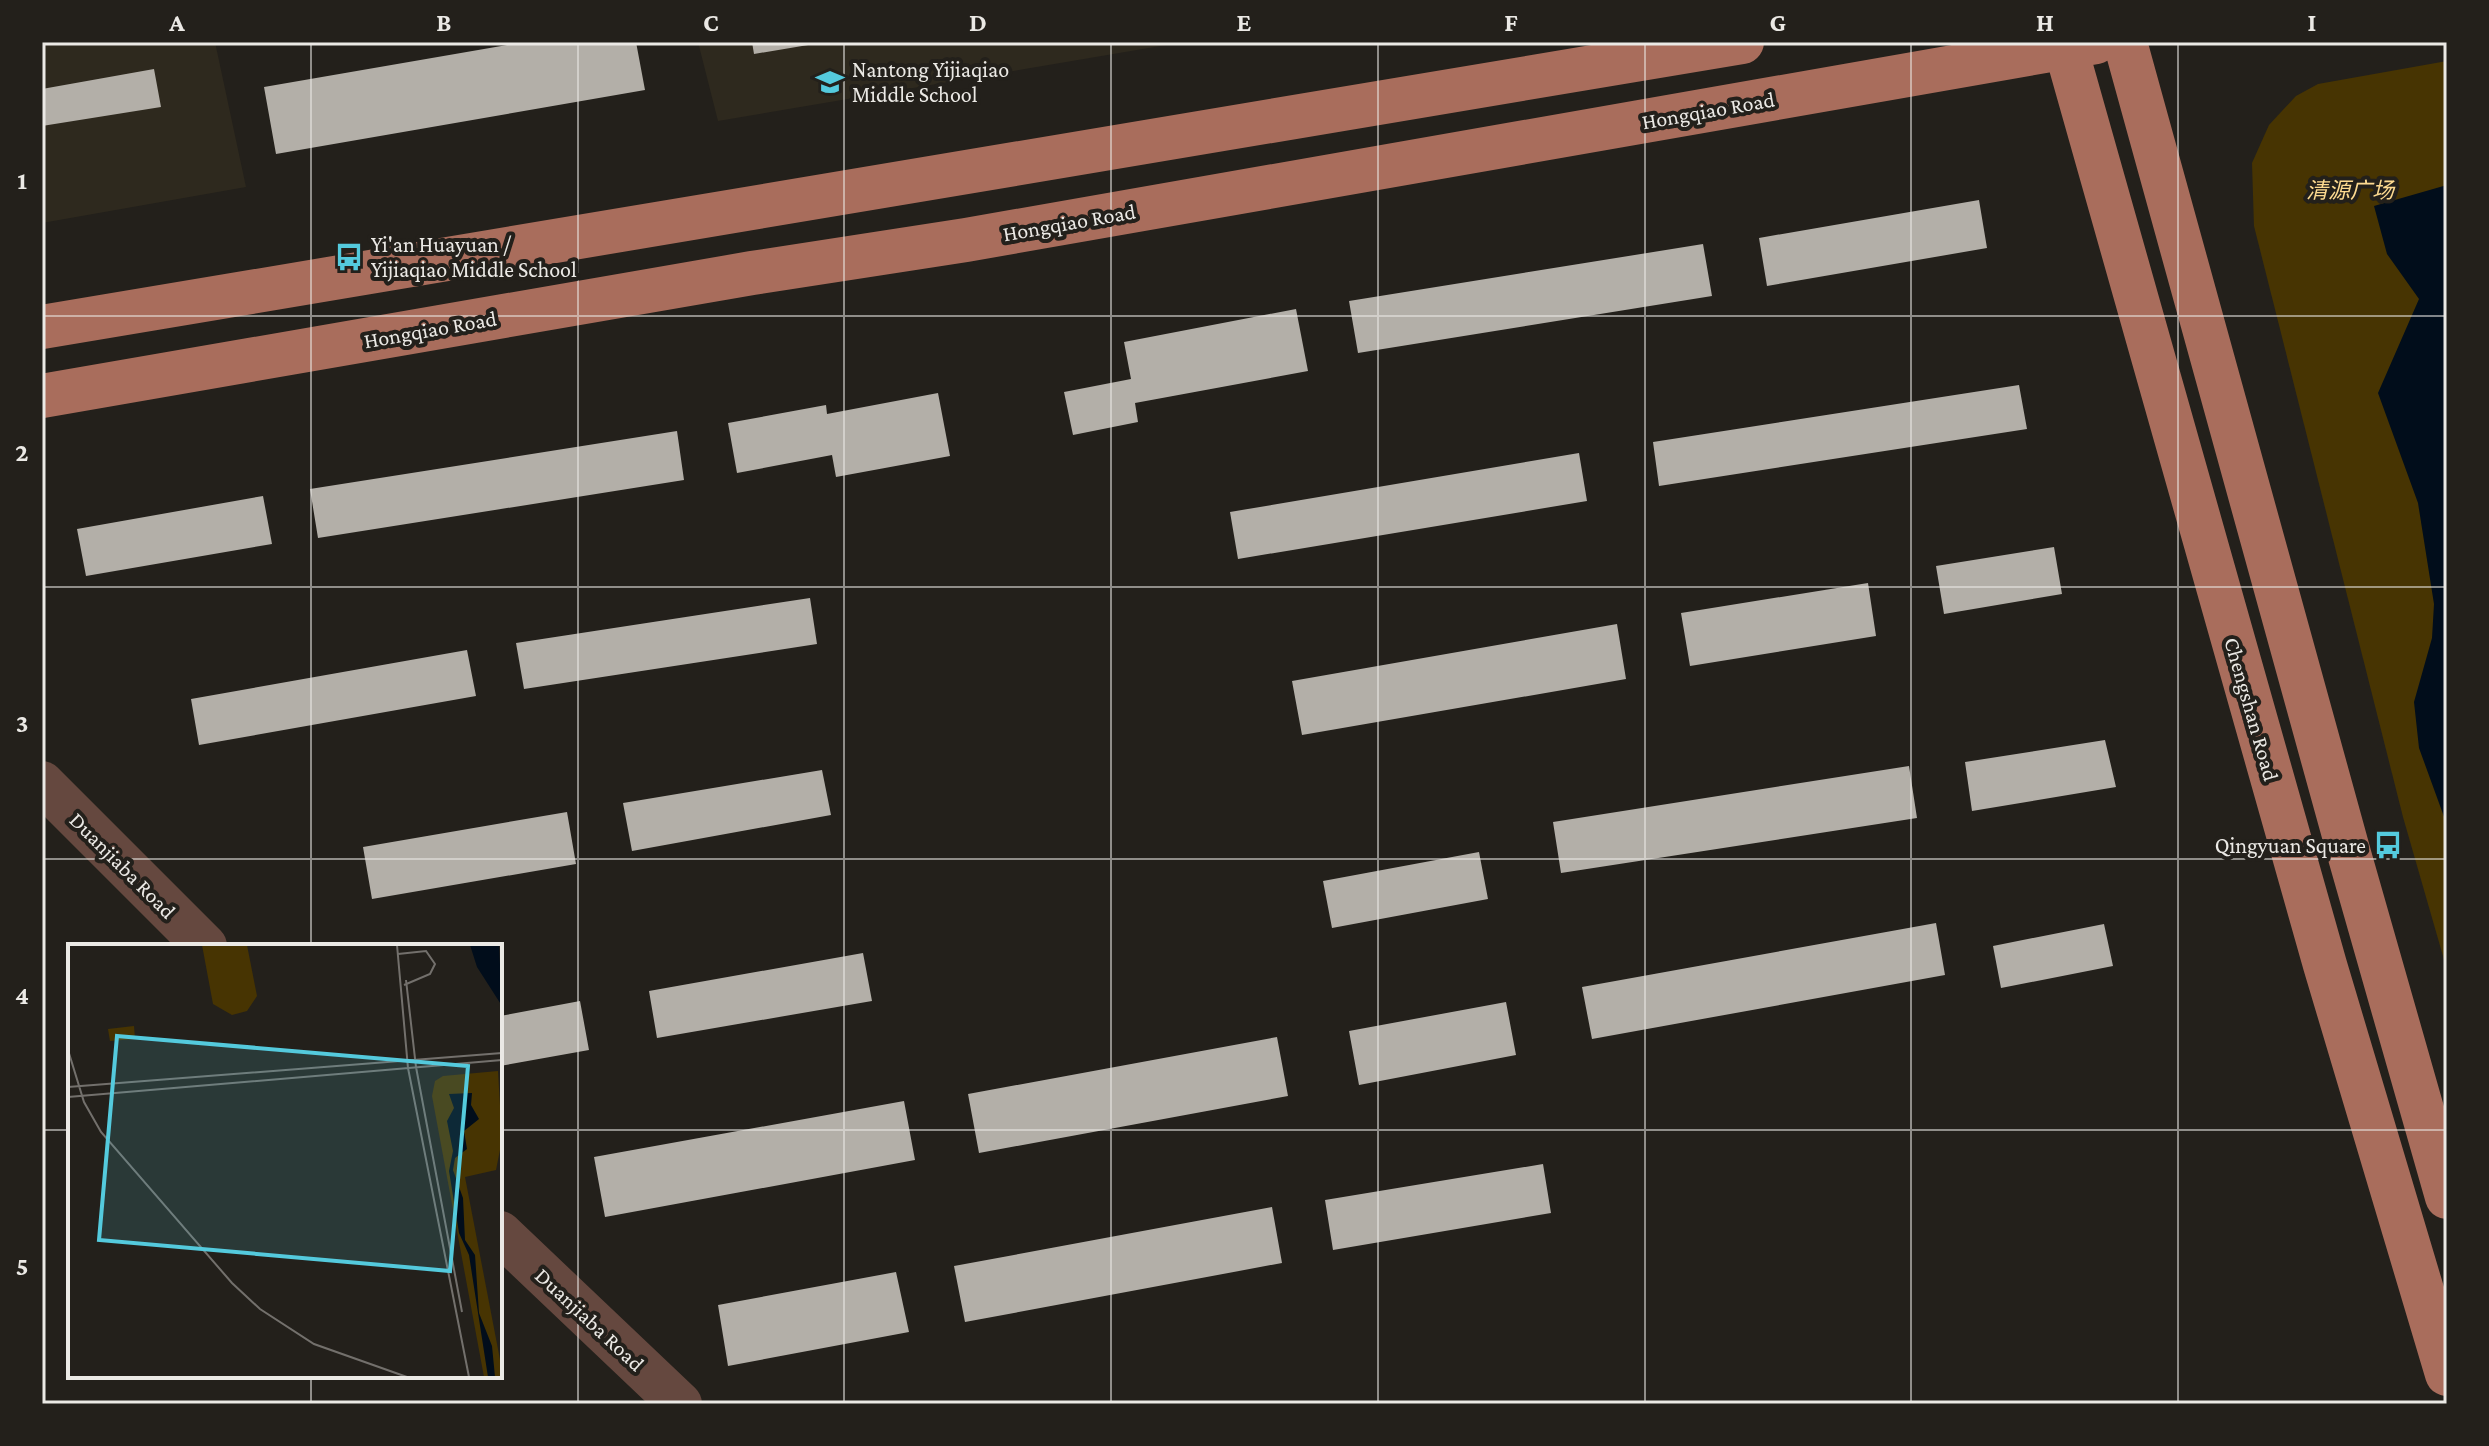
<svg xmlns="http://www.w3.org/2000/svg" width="2489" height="1446" viewBox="0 0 2489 1446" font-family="'Crimson Pro','Noto Sans SC',serif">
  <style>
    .built { fill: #2e291e }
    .green { fill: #473402 }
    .water { fill: #010d1b }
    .building { fill: #b3afa8 }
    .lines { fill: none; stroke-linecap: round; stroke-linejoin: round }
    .minor { stroke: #65483f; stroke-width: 44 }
    .major { stroke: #a96d5c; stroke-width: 44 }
    .grid { fill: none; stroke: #ebe9e5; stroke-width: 2; stroke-opacity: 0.55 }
    .labels { text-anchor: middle; stroke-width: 8; stroke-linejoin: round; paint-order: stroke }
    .poi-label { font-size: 22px; fill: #ebe9e5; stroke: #23201b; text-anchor: start }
    .street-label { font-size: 22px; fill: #ebe9e5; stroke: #23201b }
    .park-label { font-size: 22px; font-style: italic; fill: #fdda90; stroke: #23201b }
    .inset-road { fill: none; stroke: #73706c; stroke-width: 2 }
    .view { fill: #54cadd; fill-opacity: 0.15; stroke: #54cadd; stroke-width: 4 }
    .inset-edge { fill: none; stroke: #ebe9e5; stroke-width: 4 }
    .neatline { fill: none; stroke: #ebe9e5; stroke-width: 3 }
    .grid-label { font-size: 26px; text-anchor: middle; font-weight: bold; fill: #ebe9e5 }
  </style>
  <rect width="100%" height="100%" fill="#23201b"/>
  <path class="built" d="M42,42H215L246,187L42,223Z
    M698,42H1184L718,121Z"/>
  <path class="green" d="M2447,61V970L2403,817L2254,226L2252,163L2269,125L2296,96L2318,84Z"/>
  <path class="water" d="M2447,185V825L2419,748L2414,702L2432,638L2434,604L2418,503L2378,393L2419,299L2387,254L2374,206Z"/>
  <path class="building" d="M524,42H636L645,90L276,154L264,87Z
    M752,42H814V44L754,54Z
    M154,69L161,107L42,126V89Z
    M1979,200L1987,248L1767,286L1759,238Z
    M1703,244L1712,296L1358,353L1349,301Z
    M1296,309L1308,371L1135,403L1138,422L1073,435L1064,392L1131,379L1124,342Z
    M2019,385L2027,429L1659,486L1653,442Z
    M938,393L950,456L836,477L832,455L737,473L728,423L826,405L827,414Z
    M677,431L684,480L318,538L310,489Z
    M1579,453L1587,501L1238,559L1230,512Z
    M263,496L272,544L86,576L77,529Z
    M2054,547L2062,594L1944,614L1936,566Z
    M1868,583L1876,636L1690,666L1681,613Z
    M810,598L817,644L524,689L516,643Z
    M1617,624L1626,679L1302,735L1292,681Z
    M467,650L476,696L199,745L191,699Z
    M2105,740L2116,787L1972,811L1965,762Z
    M1909,766L1917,818L1561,873L1553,822Z
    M822,770L831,815L632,851L623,803Z
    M567,812L576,864L372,899L363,847Z
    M1479,852L1488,899L1332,928L1323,881Z
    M1936,923L1945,975L1592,1039L1582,987Z
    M2104,924L2113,966L2001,988L1993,946Z
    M863,953L872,1001L657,1038L649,991Z
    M580,1001L589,1050L500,1066V1016Z
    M1506,1002L1516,1055L1359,1085L1349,1031Z
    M1277,1037L1288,1096L979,1153L968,1094Z
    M904,1101L915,1160L605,1217L594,1157Z
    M1543,1164L1551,1213L1333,1250L1325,1200Z
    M1272,1207L1282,1263L965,1322L954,1266Z
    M896,1272L909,1332L728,1366L718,1305Z"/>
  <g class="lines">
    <path class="minor" d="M42,783L205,946
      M500,1233L680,1404"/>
    <path class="major" d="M2064,42L2325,965L2447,1374
      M2125,42L2350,857L2447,1197
      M42,327L1742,42
      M42,396L752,273L966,240L2096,42"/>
  </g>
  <path class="grid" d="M311,42V946M578,42V1404M844,42V1404M1111,42V1404M1378,42V1404M1645,42V1404M1911,42V1404M2178,42V1404M42,316H2447M42,587H2447M42,859H2447M42,1130H70M500,1130H2447M311,1376V1404"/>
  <defs>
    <symbol id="school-bare" viewBox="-9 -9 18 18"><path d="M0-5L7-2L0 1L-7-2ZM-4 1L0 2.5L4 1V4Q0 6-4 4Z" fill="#54cadd" stroke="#23201b" stroke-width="2.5" paint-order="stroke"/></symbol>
    <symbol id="bus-bare" viewBox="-9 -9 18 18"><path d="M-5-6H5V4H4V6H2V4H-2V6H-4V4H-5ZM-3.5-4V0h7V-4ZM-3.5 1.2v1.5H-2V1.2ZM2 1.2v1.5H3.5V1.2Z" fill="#54cadd" stroke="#23201b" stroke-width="2.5" paint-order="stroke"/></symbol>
  </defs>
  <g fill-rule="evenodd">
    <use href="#school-bare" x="810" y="62" width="40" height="40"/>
    <use href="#bus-bare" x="329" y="237" width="40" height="40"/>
    <use href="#bus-bare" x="2368" y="825" width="40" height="40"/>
  </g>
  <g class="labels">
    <g class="poi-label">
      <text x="852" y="77">Nantong Yijiaqiao<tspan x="852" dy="25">Middle School</tspan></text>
      <text x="371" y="252">Yi'an Huayuan /<tspan x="371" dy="25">Yijiaqiao Middle School</tspan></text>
      <text x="2366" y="853" text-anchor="end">Qingyuan Square</text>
    </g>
    <g class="street-label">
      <text transform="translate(1708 110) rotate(-10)" y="8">Hongqiao Road</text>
      <text transform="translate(1069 222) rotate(-10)" y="8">Hongqiao Road</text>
      <text transform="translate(430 329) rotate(-10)" y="8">Hongqiao Road</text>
      <text transform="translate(2252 709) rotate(74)" y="8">Chengshan Road</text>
      <text transform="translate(123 865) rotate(45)" y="8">Duanjiaba Road</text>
      <text transform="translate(590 1319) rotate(43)" y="8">Duanjiaba Road</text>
    </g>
    <g class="park-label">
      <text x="2350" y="198">清源广场</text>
    </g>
  </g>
  <g transform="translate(68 944)">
    <rect width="434" height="434" fill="#23201b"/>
    <path d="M134,1H179L189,52L179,67L164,71L145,60ZM66,82L67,95L42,97L40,85ZM430,127L434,196L428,226L397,233L434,426V433H416L364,152L367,137L375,132Z" fill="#473402"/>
    <path d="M402,1H431L434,62L409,23ZM404,149L403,161L411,175L396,187L399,205L387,214L385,226L395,254L397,296L407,311L411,369L424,402L427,433H420L401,311L391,289L381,227L385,207L379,177L386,164L381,150Z" fill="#010d1b"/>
    <path class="inset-road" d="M329,1L340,124L401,433M330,10L358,7L367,20L362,30L336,41M338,36L348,123L394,368M0,106L16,158L33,188L164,339L192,365L246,400L339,433M0,143L434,109M0,153L434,116M434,205V246"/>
    <path class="view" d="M49,92L400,122L382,327L31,296Z"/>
    <rect width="434" height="434" class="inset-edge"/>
  </g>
  <rect width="2489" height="1446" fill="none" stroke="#23201b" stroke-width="88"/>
  <rect x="44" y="44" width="2401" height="1358" class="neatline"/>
  <g class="grid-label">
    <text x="177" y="31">A</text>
    <text x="444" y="31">B</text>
    <text x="711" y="31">C</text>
    <text x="978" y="31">D</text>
    <text x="1244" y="31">E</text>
    <text x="1511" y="31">F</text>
    <text x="1778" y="31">G</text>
    <text x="2045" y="31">H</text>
    <text x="2312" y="31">I</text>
    <text x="22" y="189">1</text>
    <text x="22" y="461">2</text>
    <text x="22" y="732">3</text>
    <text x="22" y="1004">4</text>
    <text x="22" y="1275">5</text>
  </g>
</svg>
